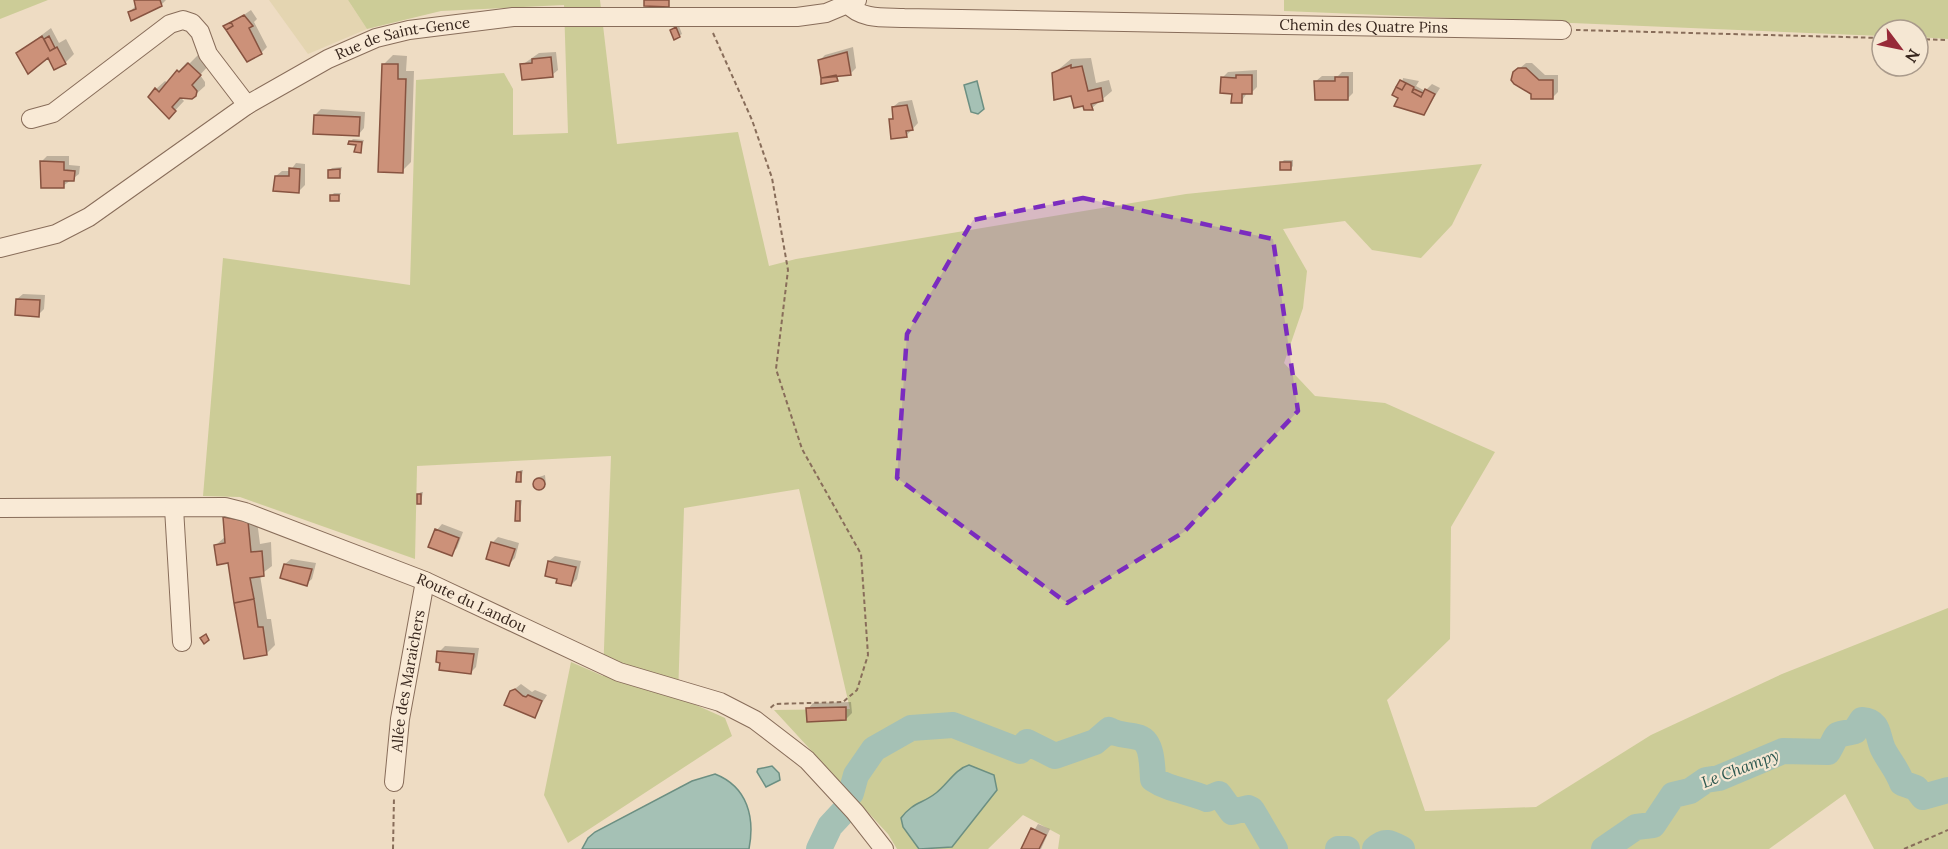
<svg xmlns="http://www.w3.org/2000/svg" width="1948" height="849" viewBox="0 0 1948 849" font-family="Lora,serif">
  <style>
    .farmland { fill: #e4d5b1 }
    .green { fill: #cccc97 }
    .water { fill: #a5c1b5; stroke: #6c8f82; stroke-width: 1.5 }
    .shadow { fill: #0003; fill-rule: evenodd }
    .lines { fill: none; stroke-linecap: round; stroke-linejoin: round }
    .river { stroke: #a5c1b5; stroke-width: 26 }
    .building { fill: #cc9179; stroke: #875340; stroke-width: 1.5 }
    .minor-casing { stroke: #886d5a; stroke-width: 20 }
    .path { stroke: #886d5a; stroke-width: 2; stroke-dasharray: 4.5 3; stroke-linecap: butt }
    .minor { stroke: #f9ead6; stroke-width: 18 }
    .marked { fill: #7b2cbf; fill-opacity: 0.2; stroke: #7b2cbf; stroke-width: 4.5; stroke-dasharray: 12 8; stroke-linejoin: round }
    .labels { text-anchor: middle; stroke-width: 4.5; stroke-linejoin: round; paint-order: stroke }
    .street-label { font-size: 15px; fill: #38271e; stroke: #f5e7d3 }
    .water-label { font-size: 16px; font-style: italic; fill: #2d5850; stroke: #f5e7d3 }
  </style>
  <rect width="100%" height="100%" fill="#eedcc3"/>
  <path class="farmland" d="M269,0H348L367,29L308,54Z"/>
  <path class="green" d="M0,0H48L0,19Z
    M348,0H600L617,144L738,132L769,266L796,259L1186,194L1482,164L1452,225L1421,258L1372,250L1345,221L1283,229L1307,271L1303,308L1284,363L1315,396L1385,403L1495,452L1451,527L1450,639L1387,700L1425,811L1536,807L1651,735L1782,674L1948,608V849H1874L1845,794L1769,849H1058L1060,835L1023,815L988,849H897L888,834L774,710L850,709L799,489L684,508L678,697L725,718L732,736L568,843L544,795L571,662L603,676L611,456L417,466L415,559L240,497L203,496L223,258L410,285L416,80L504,73L513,89V135L568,133L564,5L441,11L367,29Z
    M1284,0H1948V39L1918,37V30H1882V36L1284,11Z"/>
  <path class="water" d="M977,81L984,109L978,114L971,112L964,85Z
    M969,765L994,775L997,790L952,847L919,849L903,827L901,818C913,802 922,804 936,793C947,785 955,769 969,765Z
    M772,766L779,773L780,780L766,787L757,772L758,769Z
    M715,774C748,787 755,818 749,849H582L588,838L595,832L692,781Z"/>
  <path class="shadow" d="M135,0H166L161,5L129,12L137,5Z
    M251,10L257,19L254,22L267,47L261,53L235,21Z
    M679,26L682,34L679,36L671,30Z
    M51,28L59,43L66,39L74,54L65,63L49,56L29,72L18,53Z
    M853,47L856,68L850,74L839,75L837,80L819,61L825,55Z
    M556,52L558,70L552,75L522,65L539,53Z
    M198,55L209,65L200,75L205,82V86L195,95L182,99L184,101L169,117L156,89L165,81L168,83L187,62L189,64Z
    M393,55L407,56L406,71H414L411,162L402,171L384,64Z
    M1091,58L1096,83L1109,80L1112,91L1092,108L1072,94L1053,74L1071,59Z
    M1526,63H1532L1545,75H1558V92L1552,98L1532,93L1514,73Z
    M1257,70V87L1251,93H1247L1241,102L1222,78L1228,72Z
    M1342,72H1353V93L1347,99L1316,81L1322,76H1338Z
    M1403,78L1419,81L1416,86L1425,91L1432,84L1440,88L1424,114L1400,98Z
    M912,100L918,123L906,136L890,120L894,116L893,107L899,102Z
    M321,109L365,112L364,128L359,134L315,115Z
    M353,139L364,140L360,152L357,144L350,142Z
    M47,156H69V165L80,166L79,174L63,186L41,162Z
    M1284,160H1293V166L1290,169L1281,163Z
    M296,163L305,164V185L299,191L276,176L282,171H290Z
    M342,167L340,176L330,170L332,168Z
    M334,193H341L338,200L332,195Z
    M23,294L45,295L44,309L38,315L17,299Z
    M521,470H523L521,480L518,472Z
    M545,475L546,485L535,488L536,478Z
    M421,492H423L421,502L418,494Z
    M520,500H522L519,519L517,502Z
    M234,508L256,513L260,544L271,542L272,566L260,575L267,619H271L275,645L266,654L230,562L216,545L226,536L225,517ZM233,517L255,524L233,520Z
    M442,524L463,532L457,548L451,554L437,530Z
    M498,537L519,543L515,558L509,564L492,543Z
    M555,556L581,561L577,579L571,585L559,577L549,561Z
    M291,559L316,563L312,579L306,584L285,564Z
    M445,646L479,648L476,667L470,673L441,662L439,652Z
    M521,684L532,692L535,690L547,695L534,716L511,692Z
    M851,702L852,713L846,719L808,709L813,703Z
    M1038,824L1050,829L1041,849H1023Z"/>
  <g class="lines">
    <path class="river" d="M851,793L856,775L874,749L911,728L953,725L1020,751L1027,742L1055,756L1095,742L1109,730C1120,736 1127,734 1137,737C1153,740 1152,766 1153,779C1169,790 1189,791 1207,799L1219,794L1232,812L1248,808L1252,810L1275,849
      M819,849L830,826L843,812
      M1338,849H1347
      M1375,849C1385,839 1391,843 1402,849
      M1604,849L1636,827L1653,825L1673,795L1690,791L1706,780L1719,778L1783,751L1828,752C1841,730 1830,737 1855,731L1862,720C1880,721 1877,736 1883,749C1889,761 1897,769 1902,783L1916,788L1923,797L1948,790"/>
  </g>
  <path class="building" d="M134,0H160L162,6L131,21L128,12L136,9Z
    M644,0H669V7L644,6Z
    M244,15L253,26L249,28L262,54L247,62L226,30L233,26L231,22Z
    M231,22L233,26L226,30L223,26Z
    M676,27L680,37L674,40L670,30Z
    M42,36L50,51L57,47L66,64L54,70L48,58L28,74L16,53Z
    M49,36L55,48L50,51L44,39Z
    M847,52L851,75L821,78L818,60Z
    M551,57L553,77L522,80L520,64L532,63V59Z
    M188,63L201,75L192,85L197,91L196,96L192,99L180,98L172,107L176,111L169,119L148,97L155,88L159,92L177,70L179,72Z
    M382,64H398V79H406L403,173L378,172Z
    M1071,65V68L1082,66L1088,91L1101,88L1103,101L1091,104L1093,110H1084L1083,106L1074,108L1071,96L1054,100L1052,73Z
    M1518,68H1526L1539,80H1553V99H1531V94L1514,84L1511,80L1513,72Z
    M836,75L838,81L821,84V78Z
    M1236,75H1252V94H1242V103H1231L1232,94L1220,93L1221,77L1236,78Z
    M1335,77H1348V100H1315L1314,81H1335Z
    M1400,80L1406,83L1402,90L1396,87Z
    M1406,83L1414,87L1412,92L1421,97L1425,89L1435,94L1424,115L1394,106L1398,98L1392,95L1396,87L1402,90Z
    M1414,89L1423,93L1421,97L1412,92Z
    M907,105L913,130L906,131L907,137L891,139L889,119H893L892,107Z
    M314,115L360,117L359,136L313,134Z
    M349,141L362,142L361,153L354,152L356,145L348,144Z
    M40,161L64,162V170L75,171L74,181H64V188H41Z
    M1280,162H1291V170H1280Z
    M289,168L300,169L299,193L273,191L275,176H289Z
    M340,169V178H328V170Z
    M330,195H339V201H330Z
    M16,299L40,300L39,317L15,315Z
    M517,472H521V482H516Z
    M533 484a6 6 0 1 1 12 0a6 6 0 1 1-12 0Z
    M417,494H421V504H417Z
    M516,501H520V521H515Z
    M223,517L248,521L251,552L262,551L264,576L250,578L254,599L234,603L228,563L217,565L214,545L225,543Z
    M435,529L459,538L452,556L428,547Z
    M491,542L515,549L509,566L486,559Z
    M548,561L576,567L571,586L556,583L557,579L545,576Z
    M284,564L312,569L307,586L280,578Z
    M254,599L258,627H263L267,655L244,659L234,603Z
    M206,634L209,640L204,644L200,638Z
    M437,651L474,654L471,674L439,670L440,663L436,662Z
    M515,689L523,696L526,697L528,695L542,701L535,718L504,705L510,691Z
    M846,707V720L807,722L806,708Z
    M1031,828L1046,835L1039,849H1021Z"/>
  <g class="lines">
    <defs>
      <g id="minor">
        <path id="s1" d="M849,5C861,20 887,17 904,18L1562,30"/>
        <path d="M31,119L53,113L170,24L183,20L192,23L200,32L208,54L247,105"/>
        <path id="s2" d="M0,248L56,234L89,217L247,105L328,59L376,38L409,30L513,17H797L826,13L857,0"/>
        <path id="s3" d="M0,508L225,507L245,512L425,581L619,672L720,702L755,720L807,760L855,812L884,849"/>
        <path d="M174,508L182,642"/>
        <path id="s4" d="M394,782L400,719L425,581"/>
      </g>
    </defs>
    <use href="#minor" class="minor-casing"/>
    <path class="path" d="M1576,30L1882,38
      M713,33L752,120L772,178L788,270L776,369L802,449L861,554L868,655L857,690L843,702L775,704L769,709
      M1918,39L1948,40
      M393,849L394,797
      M1904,849L1948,830"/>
    <use href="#minor" class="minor"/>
  </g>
  <path class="marked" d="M1083,198L1273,239L1298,411L1184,532L1067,603L897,478L907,334L973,220Z"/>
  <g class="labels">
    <g class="street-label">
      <text dy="5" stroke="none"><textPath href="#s1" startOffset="518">Chemin des Quatre Pins</textPath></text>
      <text dy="5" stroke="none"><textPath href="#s2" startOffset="460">Rue de Saint-Gence</textPath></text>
      <text dy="5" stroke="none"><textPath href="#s3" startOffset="490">Route du Landou</textPath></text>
      <text dy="5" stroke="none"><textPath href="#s4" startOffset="102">Allée des Maraichers</textPath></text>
    </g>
    <g class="water-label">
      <text transform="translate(1740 768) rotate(-21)" y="6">Le Champy</text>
    </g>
  </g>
  <g transform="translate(1900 48) rotate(122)"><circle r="28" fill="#f5e7d3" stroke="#a99a8b" stroke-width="1.5"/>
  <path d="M0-4.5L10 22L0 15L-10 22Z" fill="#972a38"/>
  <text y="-9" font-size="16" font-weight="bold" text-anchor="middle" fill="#38271e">N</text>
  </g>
</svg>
